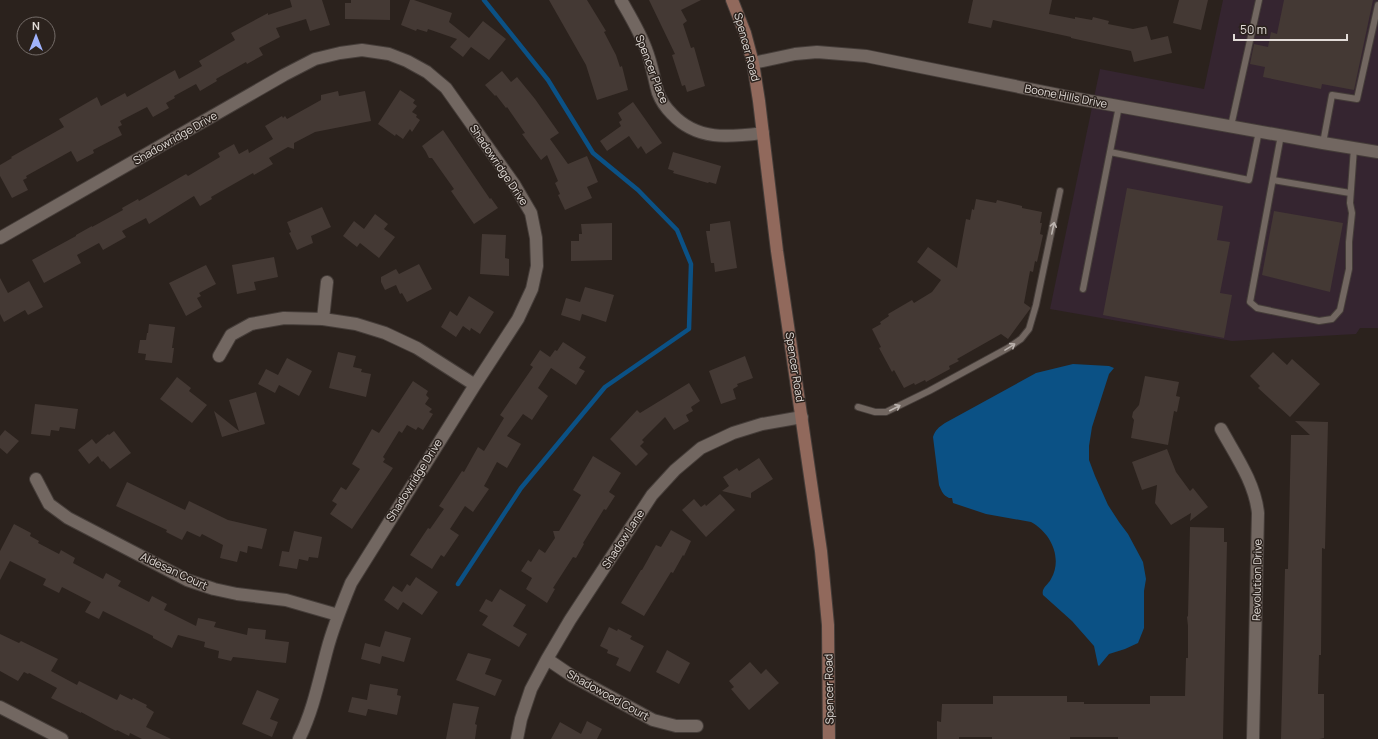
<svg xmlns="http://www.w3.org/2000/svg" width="1378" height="739" viewBox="0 0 1378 739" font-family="Manrope,sans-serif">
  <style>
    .industrial { fill: #352530 }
    .water { fill: #0b5185 }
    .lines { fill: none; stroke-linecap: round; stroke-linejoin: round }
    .stream { stroke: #0b5185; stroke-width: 4.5 }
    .building { fill: #443934 }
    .service-casing { stroke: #453d39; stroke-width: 8 }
    .minor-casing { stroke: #453d39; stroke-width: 14 }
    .tertiary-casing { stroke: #453d39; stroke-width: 14 }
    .secondary-casing { stroke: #453d39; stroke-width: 14 }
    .service { stroke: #726761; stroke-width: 6 }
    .minor { stroke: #726761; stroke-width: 12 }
    .tertiary { stroke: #726761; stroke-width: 12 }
    .secondary { stroke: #91695c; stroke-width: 12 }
    .oneway { stroke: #bbb3ae }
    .labels { text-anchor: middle; stroke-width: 3; stroke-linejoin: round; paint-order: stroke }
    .street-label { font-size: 11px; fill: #e2dcd8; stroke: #2b221d }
  </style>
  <rect width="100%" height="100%" fill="#2b221d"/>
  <path class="industrial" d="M1223,0H1378V328H1360L1356,334L1232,341L1050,309L1100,69L1204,89Z"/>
  <path class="water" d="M1073,364L1109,366L1114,368L1109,374L1092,427L1089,446V460L1095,476L1108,505L1119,522L1128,534L1143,562L1146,579L1144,591V628L1138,643L1125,649L1109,654L1099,666L1098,665L1094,646L1072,621L1043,595C1041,588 1048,585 1051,579C1063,558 1051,533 1031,522L986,514L953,503L952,498H949C943,495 942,492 939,485L933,437C935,430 939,427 945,423L1036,373Z"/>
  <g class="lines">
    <path class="stream" d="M458,584L521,488L605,387L689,329L691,264L677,230L638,190L593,153L548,80L484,0"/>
  </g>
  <path class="building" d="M290,0H322L330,25L310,31L306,19L276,28L280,37L259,48L263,55L247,64L246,62L216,79L217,81L200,91L196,84L174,96L175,98L166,103L169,108L153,117L147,107L120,121L122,125L118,127L122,135L93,150L94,153L77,162L71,151L26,176L27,178L23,180L28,190L12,198L0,176V165L12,158L11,157L64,127L59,119L97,97L101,106L125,93L127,97L175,70L179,79L202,66L199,61L235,40L231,33L268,13V15L292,7Z
    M351,0H390V20L345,19V3H351Z
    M410,0H414L452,13L449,22L469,38L483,21L506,39L489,60L471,47L463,57L450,47L457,39L428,29L427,32L417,29L416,31L401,25Z
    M549,0H587L606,31L604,32L616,55L620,67L622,66L628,90L597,100L586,65Z
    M649,0H701L681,10L687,21L683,24L691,48L694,47L705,86L687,92L685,85L682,86L672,55L675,54Z
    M973,0H1052L1049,14L1075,19V17L1092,20L1093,17L1109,21L1108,24L1133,29L1147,26L1151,40L1168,36L1172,53L1134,62L1131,51L1071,38V37L993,20L991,28L968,23Z
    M1179,0H1208L1201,30L1173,23Z
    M1284,0H1373L1354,90L1322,84L1321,89L1263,77L1265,67L1250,64L1254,44L1268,47L1271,32L1277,34Z
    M502,71L511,82L517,77L535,99L559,133L550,139L568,164L587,156L598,182L587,187L592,198L565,210L558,195L560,194L555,183L558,181L547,155L541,160L522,134L525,133L507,107L506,108L496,95L495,96L485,85Z
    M400,90L415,100L413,103L417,106L412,112L417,115L416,117L420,120L412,132L410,129L403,139L396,134L395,136L378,124Z
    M338,91L339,96L365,91L371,121L315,132L294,143V149L288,147L269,158L273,164L254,175L253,173L211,197L212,199L200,206L194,196L149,224L146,218L122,231L126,237L103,250L99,243L77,255L81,263L44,283L32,260L76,236V235L92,226V227L123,210L122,208L138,199L139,201L186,174L188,176L220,157L218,153L234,144L239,154L248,149L249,153L273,139L265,126L282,116L283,118L285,116L287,119L321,100V95Z
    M633,102L662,143L646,154L641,146L638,149L629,136L607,151L600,141L621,126L619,122L622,120L618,113Z
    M443,130L490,199L491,198L498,208L474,224L451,191L454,189L432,158H429L426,152L422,146Z
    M673,152L721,166L716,184L709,182L708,183L673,173L674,171L668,169Z
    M1127,188L1223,206L1217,240L1230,242L1220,293L1232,295L1224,338L1103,315Z
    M976,199L996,203L997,200L1022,206V208L1042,212L1040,223H1042L1040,234L1043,235L1037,262L1035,261L1033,272L1030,271L1024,303L1031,308L1030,309L1008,339L1001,334L957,359L959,361L949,366L950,369L926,382L925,380L915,385L914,383L904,388L894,370L892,372L879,348L881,347L872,329L881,324L880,322L889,316L888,314L912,300L914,303L932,292L941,280L917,262L928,247L957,268L966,219L970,220L972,209L974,210Z
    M322,207L331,227L311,236L313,243L297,250L289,233L291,232L287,222Z
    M1274,211L1343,223L1330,292L1262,275Z
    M375,214L388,224L384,229L395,237L379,258L360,243L357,247L343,236L354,221L364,229Z
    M730,221L737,268L715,272L714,263H711L706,231H710V224Z
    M612,223V260L571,261V241H579V234H582L581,224Z
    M482,234L506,235L505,258L509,259V276L480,274Z
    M274,257L278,277L254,282L256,290L237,294L232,265Z
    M419,264L432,289L407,302L402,293L400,294L396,285L385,290L381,282V277L396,269L399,274Z
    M206,265L216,284L199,293L201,296L197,298L202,307L186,316L169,283Z
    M0,278L8,293L29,281L43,307L28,315L25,310L4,322L0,314Z
    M585,287L614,295L606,322L582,314L580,321L561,315L566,298L580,302Z
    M469,296L494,312L480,334L471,328L470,331L463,326L456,337L441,327L450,311L457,316Z
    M149,324L175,327L172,348H174L172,363L145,360L146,354L138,353L140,340H146L147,333H148Z
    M563,342L586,357L579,368L585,371L576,385L551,368L538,388L548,396L532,420L523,414L507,436L521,444L507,468L497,462L484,486L489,489L473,512L465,506L450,529L459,535L444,557L441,555L432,569L410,555L428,528L430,529L444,509L439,506L462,471L464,472L478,447L484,451L504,418L500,415L533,367L530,365L540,350L550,357L555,350L557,351Z
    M338,352L356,356L353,367L362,369L361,372L371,374L366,397L329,388Z
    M1273,352L1287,365L1292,359L1320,384L1290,417L1258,388L1260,386L1250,376Z
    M745,356L753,378L737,384L738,386L733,389L736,399L721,404L709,371Z
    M287,358L312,371L299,396L279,385L275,393L258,384L266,369L278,375Z
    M1145,376L1179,382L1176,396L1180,397L1177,412L1174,411L1168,445L1131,438L1134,420L1132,417L1133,412L1139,405Z
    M177,377L191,388L189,391L207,405L192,423L160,399Z
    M413,381L428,391L426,395L429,398L425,404L432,409L429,412L433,414L423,430L418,427L416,430L407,425L402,433L399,431L383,457L385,459L383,462L393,468L352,529L330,514L337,504L332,501L341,487L346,490L360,469L352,464L372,429L379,433Z
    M689,383L700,401L691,407L693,411L686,415L689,421L674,430L665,417L642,440L644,442L640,446L648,454L636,466L610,439L637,410L640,413Z
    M256,392L265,424L222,437L214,411L239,431L229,400Z
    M35,404L78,409L75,429L60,427L59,431L51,430L50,436L31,434Z
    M1295,421L1328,422L1325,549L1322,548L1321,655H1319L1318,694H1324V738L1319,739H1281L1285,569H1288L1291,435H1310Z
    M5,430L19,441L7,454L0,448V436Z
    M114,431L131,453L110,469L103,461L102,462L98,456L89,464L78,450L92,439L96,444L108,434L109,435Z
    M1167,449L1176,472L1190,491L1193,488L1208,507L1190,521L1191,513L1171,525L1155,503L1157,485L1142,490L1132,462Z
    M593,456L621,473L609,492L615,496L606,510L604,509L583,543L584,544L576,558L573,557L553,588L555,589L547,603L526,589L532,578L521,571L528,560L531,562L539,549L545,553L555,538L553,531H559L581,495L573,490Z
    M759,458L773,479L751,493V498L722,491L729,486L723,477L737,468L739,471Z
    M127,482L185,510L189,501L228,520L267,529L262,549L248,546L247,553L240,551L237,562L220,558L223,545L202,534L200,537L187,531L182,540L166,532L167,530L116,506Z
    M720,494L735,510L706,537L682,510L694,499L701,507L705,504L706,506Z
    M14,524L31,533L30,536L39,541L38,543L59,554L61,550L75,558L73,563L103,579L106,573L121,581L118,586L149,602L152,596L167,604L164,610L196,626L198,618L216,622L214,627L247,635L248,628L266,630L265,639L289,642L286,663L233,657L231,661L218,658L219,651L204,647L205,642L178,635L172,648L153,638V636L103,611L99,619L85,612L91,602L62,587L59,593L43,585L46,579L10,561L0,580V551Z
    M1190,527L1224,528V542H1227L1223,739H1118V737H1070V739H992V737H959V739H937V721L941,722L942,704H993V696H1067V702H1084V704H1150V696H1185L1186,658H1188V626L1187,617L1188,616Z
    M671,530L691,541L684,556L683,555L673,573L671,572L644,616L621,603L641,570H642L656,545L661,547Z
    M294,531L322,537L318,558L309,557L308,561L299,559L297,569L279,566L282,551L289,552Z
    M416,577L438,592L422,615L403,602L398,610L384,600L393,586L402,592L407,584L410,586Z
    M500,589L526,605L513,626L527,634L519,647L482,625L488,616L479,611L486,599L492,602Z
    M609,627L617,631L618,629L632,636L630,639L644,646L630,672L616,665L619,658L607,653L608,650L600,646Z
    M385,631L411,638L404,662L382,656L380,664L361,659L365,643L380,647Z
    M0,634L19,643L21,641L58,659L51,671L77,685L79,681L117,700L120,694L132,700L133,698L147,705L146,707L154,712L146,727L171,739H142L130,733L129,736L117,730L116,731L81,712V713L51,698L57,688L29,673L28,674L24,672L18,681L0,671Z
    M667,650L690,663L679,684L656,672Z
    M468,653L491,659L485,674L502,680L495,696L456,680Z
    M750,662L761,674L766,669L779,683L749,710L731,689L734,687L729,681Z
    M370,684L398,689L397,695L401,696L397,715L368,709L366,716L348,712L352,697L367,700Z
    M257,690L279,699L270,719L278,722L272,737L242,724Z
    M453,703L479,707L475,724L477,725L475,739H446Z
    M587,721L602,729L597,739H551L560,722L581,734Z"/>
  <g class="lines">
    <defs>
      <path id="service" d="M1231,126L1259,0
        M1281,135L1250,302L1257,308L1319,321L1332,319L1340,310L1349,269V242L1352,213L1350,203L1354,148
        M1323,143L1332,95L1357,99L1378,5
        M1110,152L1249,180L1259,131
        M1273,180L1350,193
        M1083,289L1119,106
        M858,407L875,412H886L929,391L1008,348L1021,339L1029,329L1036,305L1060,191"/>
      <path id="minor" d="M621,0C630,16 640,32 646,49C652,64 654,79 658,93C661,101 666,108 672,114C697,141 729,137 763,133
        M0,238L284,75L315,59L340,53L362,50L389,54L407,61L427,72L446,88L514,184L531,213L536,238L537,266L532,289L518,319L475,385L351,583C342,605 333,627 327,650C319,680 313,711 299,739
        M323,319L327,282
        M219,356L231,335L251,324L284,318L323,319L356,324L385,333L417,348L475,385
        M1221,429C1236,456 1255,483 1258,513L1253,739
        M36,479L49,504L68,518L187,580L214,589L237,594L286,600L338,615
        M547,659L572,676L653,720L676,726H697
        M0,707L62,739
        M517,739L521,719L531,689L547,659L570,620L652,495L675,470L701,448L733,433L762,424L802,417"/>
      <path id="tertiary" d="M753,63L795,54L817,52L866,56L1079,99L1323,143L1378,152"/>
      <path id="secondary" d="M732,0L745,33L753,63L759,101L777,251L821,551L828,625L829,739"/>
    </defs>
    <use href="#service" class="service-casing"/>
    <use href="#minor" class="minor-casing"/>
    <use href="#tertiary" class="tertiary-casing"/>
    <use href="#secondary" class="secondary-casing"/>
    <use href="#service" class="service"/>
    <use href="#minor" class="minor"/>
    <use href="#tertiary" class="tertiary"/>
    <use href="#secondary" class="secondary"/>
  </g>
  <defs><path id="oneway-shaft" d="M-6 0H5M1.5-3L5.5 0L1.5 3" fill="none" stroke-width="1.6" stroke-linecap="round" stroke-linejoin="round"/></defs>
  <g class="oneway">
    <use href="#oneway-shaft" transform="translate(1053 228) rotate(-78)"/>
    <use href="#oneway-shaft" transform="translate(1010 347) rotate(-32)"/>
    <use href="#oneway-shaft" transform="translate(895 408) rotate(-27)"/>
  </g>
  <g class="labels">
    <g class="street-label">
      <text transform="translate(747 47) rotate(75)" y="4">Spencer Road</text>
      <text transform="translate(652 69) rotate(69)" y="4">Spencer Place</text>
      <text transform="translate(1066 96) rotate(11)" y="4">Boone Hills Drive</text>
      <text transform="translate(175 138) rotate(-30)" y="4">Shadowridge Drive</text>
      <text transform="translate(499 165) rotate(56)" y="4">Shadowridge Drive</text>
      <text transform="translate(795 367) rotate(81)" y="4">Spencer Road</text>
      <text transform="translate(414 480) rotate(-58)" y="4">Shadowridge Drive</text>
      <text transform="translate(623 539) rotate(-57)" y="4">Shadow Lane</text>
      <text transform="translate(174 571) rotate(25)" y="4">Aldesan Court</text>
      <text transform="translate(1257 580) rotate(-89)" y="4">Revolution Drive</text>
      <text transform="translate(829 689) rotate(-91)" y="4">Spencer Road</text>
      <text transform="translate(608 695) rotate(29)" y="4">Shadowood Court</text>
    </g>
  </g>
  <g transform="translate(36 36)"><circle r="19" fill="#2b221d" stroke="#746c68"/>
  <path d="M0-3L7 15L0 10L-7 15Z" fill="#a0b3fd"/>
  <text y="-6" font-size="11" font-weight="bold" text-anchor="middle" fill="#e2dcd8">N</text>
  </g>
  <path d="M1234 34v6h113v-6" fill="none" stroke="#e2dcd8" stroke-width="2"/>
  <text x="1240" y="34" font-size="12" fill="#e2dcd8" stroke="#2b221d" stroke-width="3" paint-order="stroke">50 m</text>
</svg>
